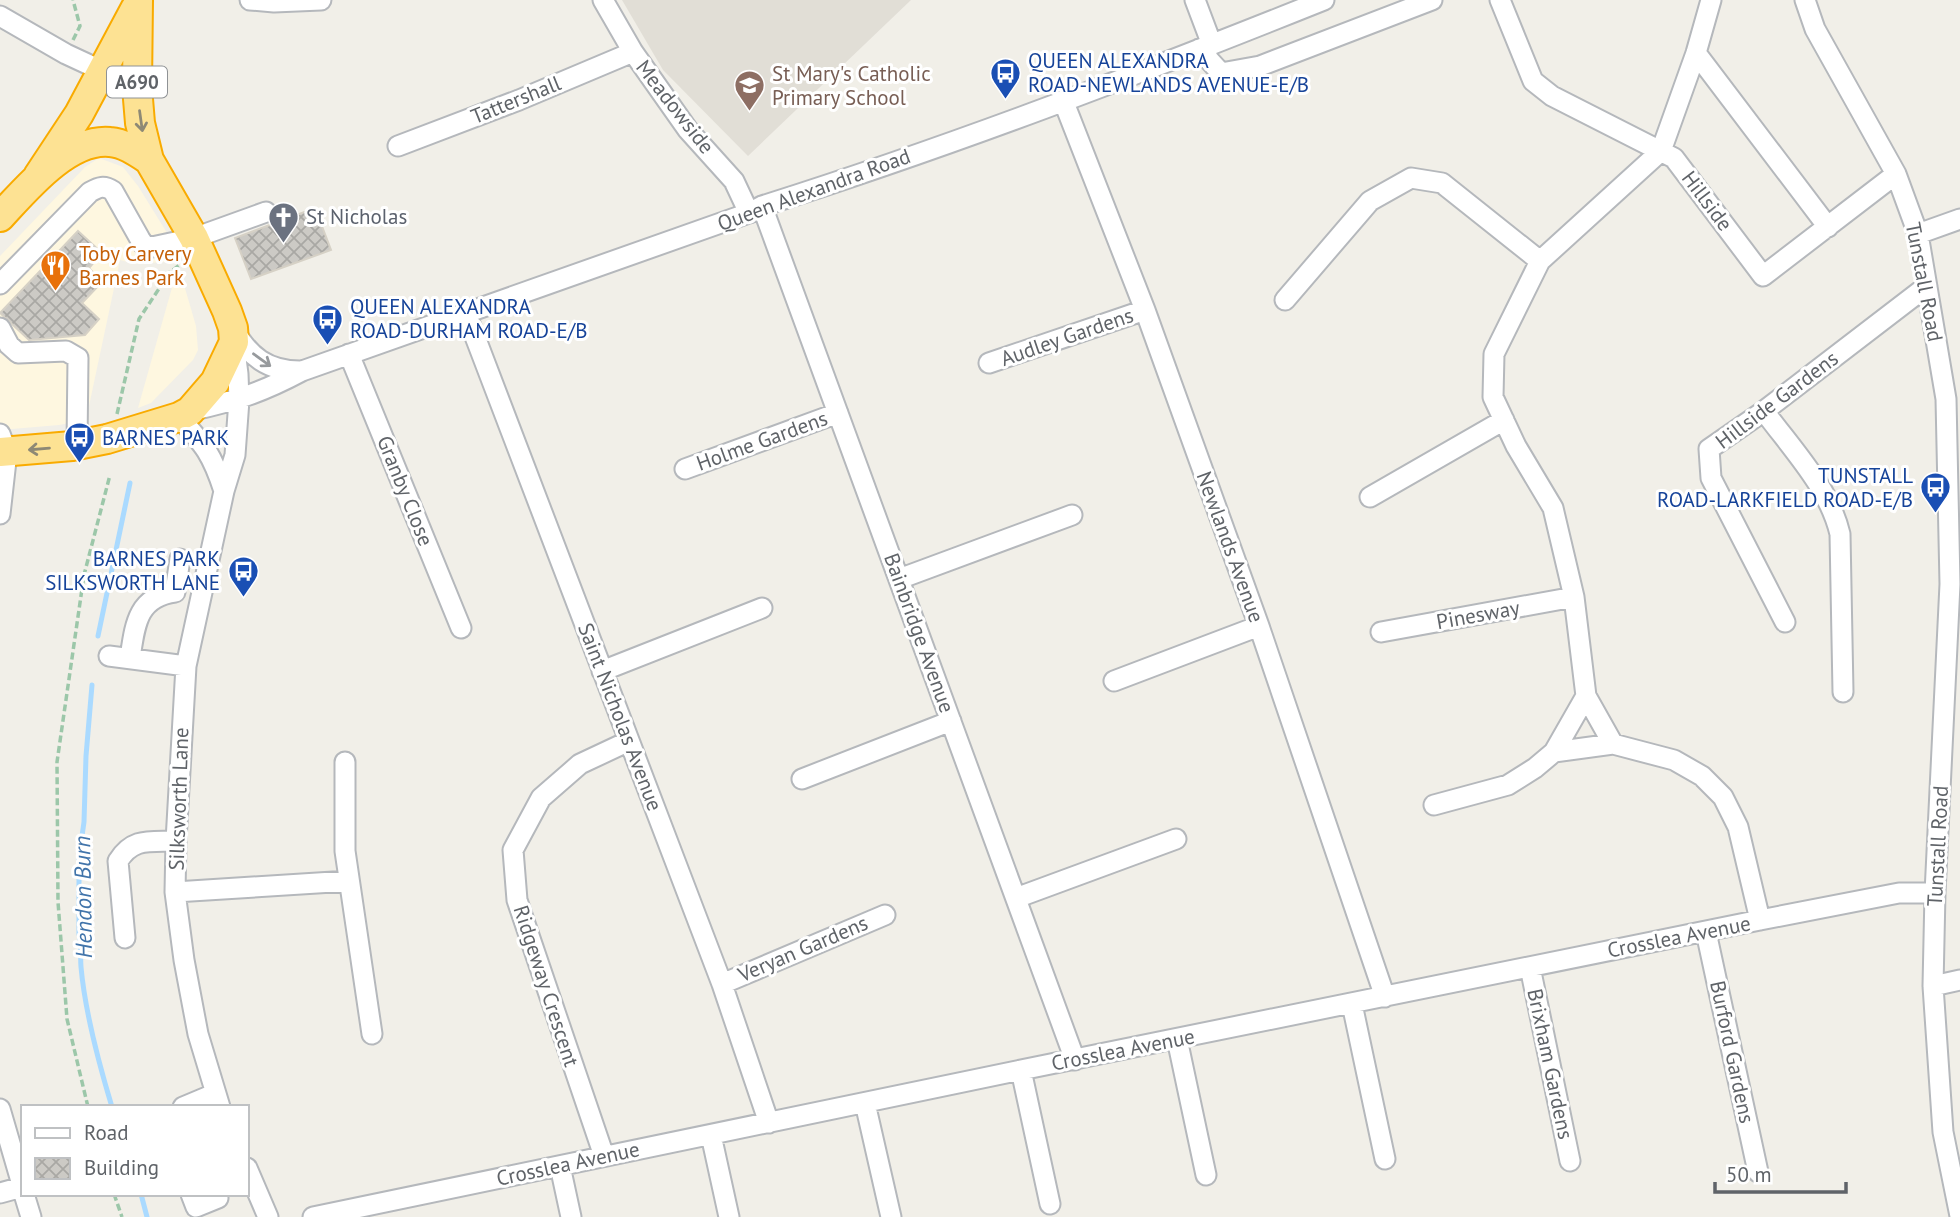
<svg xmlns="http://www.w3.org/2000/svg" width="1960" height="1217" viewBox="0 0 1960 1217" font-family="'PT Sans',sans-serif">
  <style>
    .commercial { fill: #fef7e0 }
    .education { fill: #e1ded6 }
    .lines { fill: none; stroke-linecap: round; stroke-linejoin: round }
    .stream { stroke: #aadaff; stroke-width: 5 }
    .building { fill: url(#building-cross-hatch); stroke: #d6d1c6; stroke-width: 2 }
    .minor-casing { stroke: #b5b8bc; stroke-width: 23 }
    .highway-casing { stroke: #f9ab00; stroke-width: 32 }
    .path { stroke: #9cc7a9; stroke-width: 3.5; stroke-dasharray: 7 3.5; stroke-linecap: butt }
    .minor { stroke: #fff; stroke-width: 19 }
    .highway { stroke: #fde293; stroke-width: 28 }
    .oneway { stroke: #8e8975 }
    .oneway2 { stroke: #979a9d }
    .labels { text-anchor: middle; stroke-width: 6; stroke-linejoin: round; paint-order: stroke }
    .shield { fill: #fff; stroke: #8f9295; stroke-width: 2 }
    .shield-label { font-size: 19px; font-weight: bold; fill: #5f6368 }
    .transit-label { font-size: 21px; fill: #164399; stroke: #fff; text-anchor: start }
    .education-label { font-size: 21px; fill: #785e54; stroke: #fff; text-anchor: start }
    .street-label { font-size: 21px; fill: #5f6368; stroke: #fff }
    .worship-label { font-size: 21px; fill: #5b616d; stroke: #fff; text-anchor: start }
    .food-label { font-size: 21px; fill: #c56008; stroke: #fff; text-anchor: start }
    .water-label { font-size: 23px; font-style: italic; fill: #4174aa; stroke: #fff }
  </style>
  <defs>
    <pattern id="building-cross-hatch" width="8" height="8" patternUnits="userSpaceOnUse" patternTransform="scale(1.75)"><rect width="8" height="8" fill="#cccac5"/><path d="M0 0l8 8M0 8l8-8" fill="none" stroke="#a9a8a4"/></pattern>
  </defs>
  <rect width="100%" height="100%" fill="#f1efe8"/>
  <path class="commercial" d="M99,158L123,167L138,186L169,236L178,261L135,264L120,260L86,420L59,425L0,430V256L85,167Z
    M175,277L182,278L196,326L198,350L193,360L151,403L138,408Z"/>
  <path class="education" d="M622,0H911L748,156L663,70Z"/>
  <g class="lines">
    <path class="stream" d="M98,636L130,483
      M92,685L86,756L84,822L79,857V934C82,946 80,956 81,967C85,1012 99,1064 112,1107
      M141,1194L147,1217"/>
  </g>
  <path class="building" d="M315,208L331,250L251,279L235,238Z
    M78,231L102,253L89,268L102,282L82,303L99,319L85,335L29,340L0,313Z"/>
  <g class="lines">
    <defs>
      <path id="minor" d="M250,0L274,2L321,0
        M603,0L633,52L688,130L734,181L749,213
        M1195,0L1212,45
        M1500,0L1533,81L1552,96L1674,158L1763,276L1896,174
        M1805,0L1815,29L1896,174L1918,234L1946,399L1950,584L1935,893L1933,986L1943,1132L1960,1216
        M0,16L66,54L137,87
        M1199,49L1221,73L1260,66L1432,0
        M1696,53L1828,227
        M1063,100L1145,310L1259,626L1385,997
        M398,146L519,100L633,52
        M762,206L1075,1060
        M1918,234L1960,219
        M0,284L90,192C99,187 104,185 113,191L140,239L144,245L152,247L194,238L266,212
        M1285,300L1370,201L1411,178L1442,183L1540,261
        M466,313L722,984L769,1123
        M0,328L9,345L18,353L66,351L78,358L77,445
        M233,328C249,357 268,371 300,371
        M349,354L461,628
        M989,363L1145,310
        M190,411C235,401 261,393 302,371L749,213L762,206C952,146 1139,74 1324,0
        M1764,411C1792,449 1829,487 1840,534L1843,692
        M179,417C205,446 212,454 224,491
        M0,434L7,452L0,514
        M685,469L838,413
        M1370,497L1504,420
        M899,579L1072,515
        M1785,622L1711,478L1709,449L1764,411L1927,286
        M1381,632L1574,597
        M109,656L186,666
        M130,658C135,625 137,597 175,592L180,559
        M602,671L762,608
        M1114,681L1259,626
        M1586,696L1613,744
        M1554,752L1586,696L1574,597L1553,508L1516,446L1493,397L1494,354L1540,261L1661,151L1696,53L1711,0
        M345,762V851L372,1034
        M802,779L951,721
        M1434,805L1508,785L1535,768L1554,752L1613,744L1674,760L1702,776L1723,797L1738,827L1760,920
        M175,892L349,881
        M1016,898L1176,839
        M1706,932L1758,1172
        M125,938L118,861C133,837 150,842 176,841
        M1530,967L1570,1161
        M722,984L885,915
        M1933,986L1960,980
        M1352,1004L1385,1159
        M1177,1039L1206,1175
        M1021,1070L1050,1204
        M865,1103L891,1217
        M183,1107L214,1094
        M220,1107L198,1034L184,960L175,892L176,841L186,666L224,491L235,455L239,400L238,374L234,343
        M0,1109L23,1188
        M711,1135L729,1217
        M604,1156L517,900L513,850L541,798L580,764L629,741
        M560,1166L571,1217
        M247,1168L268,1217
        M0,1193L22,1187
        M24,1194L31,1217
        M191,1194L196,1207L218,1198
        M313,1217L1021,1070L1760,920L1899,893H1935"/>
      <path id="highway" d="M38,176L79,114L135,9
        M0,217C26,189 68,138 110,142C124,143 137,152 149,160
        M0,452L72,446L107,439L179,417L190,411L215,382L234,342L233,328L227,311L194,238L149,160L140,123L137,87L138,0"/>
    </defs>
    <use href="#minor" class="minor-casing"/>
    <use href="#highway" class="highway-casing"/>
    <path class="path" d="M73,40L80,26L73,0
      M117,414L139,319L170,272L181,264
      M88,1107L67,1019L58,902L57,762L84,575L110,475
      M114,1194L122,1217"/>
    <use href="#minor" class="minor"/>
    <use href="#highway" class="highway"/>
  </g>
  <defs><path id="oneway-shaft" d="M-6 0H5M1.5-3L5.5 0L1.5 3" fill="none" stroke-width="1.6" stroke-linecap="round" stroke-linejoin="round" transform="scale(1.75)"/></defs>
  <g class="oneway">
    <use href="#oneway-shaft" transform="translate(141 121) rotate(82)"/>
    <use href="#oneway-shaft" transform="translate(39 449) rotate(175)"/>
  </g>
  <use class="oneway2" href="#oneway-shaft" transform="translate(262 360) rotate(36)"/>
  <defs>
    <symbol id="bus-pin" viewBox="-11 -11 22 30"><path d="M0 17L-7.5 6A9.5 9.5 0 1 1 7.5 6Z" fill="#1a4fb4" stroke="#fff"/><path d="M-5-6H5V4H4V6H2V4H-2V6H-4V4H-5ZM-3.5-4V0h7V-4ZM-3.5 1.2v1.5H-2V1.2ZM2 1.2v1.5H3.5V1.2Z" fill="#fff"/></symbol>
    <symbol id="school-pin" viewBox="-11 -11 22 30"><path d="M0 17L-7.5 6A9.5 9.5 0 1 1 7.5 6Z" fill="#8d6e63" stroke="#fff"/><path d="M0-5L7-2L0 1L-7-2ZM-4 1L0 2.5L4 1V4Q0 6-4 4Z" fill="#fff"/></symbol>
    <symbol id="church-pin" viewBox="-11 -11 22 30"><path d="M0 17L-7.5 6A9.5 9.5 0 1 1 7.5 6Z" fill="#6b7280" stroke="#fff"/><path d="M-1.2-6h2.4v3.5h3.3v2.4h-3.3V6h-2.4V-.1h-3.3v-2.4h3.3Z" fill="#fff"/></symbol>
    <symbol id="restaurant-pin" viewBox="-11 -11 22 30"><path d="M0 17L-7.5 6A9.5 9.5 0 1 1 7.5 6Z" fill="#e8710a" stroke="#fff"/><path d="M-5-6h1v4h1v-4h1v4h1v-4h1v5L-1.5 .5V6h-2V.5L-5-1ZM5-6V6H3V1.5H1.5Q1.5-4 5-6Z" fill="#fff"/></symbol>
  </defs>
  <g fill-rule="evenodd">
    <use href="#bus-pin" x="988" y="56" width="35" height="47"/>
    <use href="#school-pin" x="732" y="68" width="35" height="47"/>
    <use href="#church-pin" x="266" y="200" width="35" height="47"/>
    <use href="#restaurant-pin" x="38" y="248" width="35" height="47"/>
    <use href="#bus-pin" x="310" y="302" width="35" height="47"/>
    <use href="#bus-pin" x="62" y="420" width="35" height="47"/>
    <use href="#bus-pin" x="1918" y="470" width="35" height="47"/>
    <use href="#bus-pin" x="226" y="554" width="35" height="47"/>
  </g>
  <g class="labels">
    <rect class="shield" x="107" y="66.5" width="60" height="31" rx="5"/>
    <g class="shield-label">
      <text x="137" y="89">A690</text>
    </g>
    <g class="transit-label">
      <text x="1028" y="68">QUEEN ALEXANDRA<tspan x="1028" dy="24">ROAD-NEWLANDS AVENUE-E/B</tspan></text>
      <text x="350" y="314">QUEEN ALEXANDRA<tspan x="350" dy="24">ROAD-DURHAM ROAD-E/B</tspan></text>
      <text x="102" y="445">BARNES PARK</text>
      <text x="1913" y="483" text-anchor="end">TUNSTALL<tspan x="1913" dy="24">ROAD-LARKFIELD ROAD-E/B</tspan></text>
      <text x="220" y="566" text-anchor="end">BARNES PARK<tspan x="220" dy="24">SILKSWORTH LANE</tspan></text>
    </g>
    <g class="education-label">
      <text x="772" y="81">St Mary's Catholic<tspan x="772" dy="24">Primary School</tspan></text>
    </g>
    <g class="street-label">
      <text transform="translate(516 100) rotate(-22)" y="7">Tattershall</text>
      <text transform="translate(675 107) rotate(52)" y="7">Meadowside</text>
      <text transform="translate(814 190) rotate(-20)" y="7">Queen Alexandra Road</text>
      <text transform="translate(1707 201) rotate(53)" y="7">Hillside</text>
      <text transform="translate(1924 282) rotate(79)" y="7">Tunstall Road</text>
      <text transform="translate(1067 337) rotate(-19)" y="7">Audley Gardens</text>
      <text transform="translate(1777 400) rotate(-37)" y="7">Hillside Gardens</text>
      <text transform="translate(762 441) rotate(-20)" y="7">Holme Gardens</text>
      <text transform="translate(405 491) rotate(68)" y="7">Granby Close</text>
      <text transform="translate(1230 547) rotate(70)" y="7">Newlands Avenue</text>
      <text transform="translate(1478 615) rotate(-10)" y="7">Pinesway</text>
      <text transform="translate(919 633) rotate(70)" y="7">Bainbridge Avenue</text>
      <text transform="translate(620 717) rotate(69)" y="7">Saint Nicholas Avenue</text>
      <text transform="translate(179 799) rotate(-88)" y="7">Silksworth Lane</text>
      <text transform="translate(1938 846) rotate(-87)" y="7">Tunstall Road</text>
      <text transform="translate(1679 937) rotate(-11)" y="7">Crosslea Avenue</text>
      <text transform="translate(803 949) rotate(-23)" y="7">Veryan Gardens</text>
      <text transform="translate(546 986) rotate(72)" y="7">Ridgeway Crescent</text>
      <text transform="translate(1123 1050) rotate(-11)" y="7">Crosslea Avenue</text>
      <text transform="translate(1732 1052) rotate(78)" y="7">Burford Gardens</text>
      <text transform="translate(1550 1064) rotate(78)" y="7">Brixham Gardens</text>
      <text transform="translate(568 1164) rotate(-12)" y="7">Crosslea Avenue</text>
    </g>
    <g class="worship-label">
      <text x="306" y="224">St Nicholas</text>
    </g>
    <g class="food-label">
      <text x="79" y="261">Toby Carvery<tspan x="79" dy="24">Barnes Park</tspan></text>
    </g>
    <g class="water-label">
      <text transform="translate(83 897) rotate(-91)" y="8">Hendon Burn</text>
    </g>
  </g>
  <rect x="21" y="1105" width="228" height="91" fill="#ffffff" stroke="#bfc1c3" stroke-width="2"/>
  <rect x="35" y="1128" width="35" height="10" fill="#ffffff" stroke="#bfc1c3" stroke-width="2"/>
  <text x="84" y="1140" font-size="21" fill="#5f6368">Road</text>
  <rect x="35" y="1158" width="35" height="21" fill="url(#building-cross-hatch)" stroke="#bfc1c3" stroke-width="2"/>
  <text x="84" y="1175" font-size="21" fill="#5f6368">Building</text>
  <path d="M1715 1182v10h131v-10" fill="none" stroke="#5f6368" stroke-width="3.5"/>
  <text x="1726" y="1182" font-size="21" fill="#5f6368" stroke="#ffffff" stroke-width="5" paint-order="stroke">50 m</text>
</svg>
